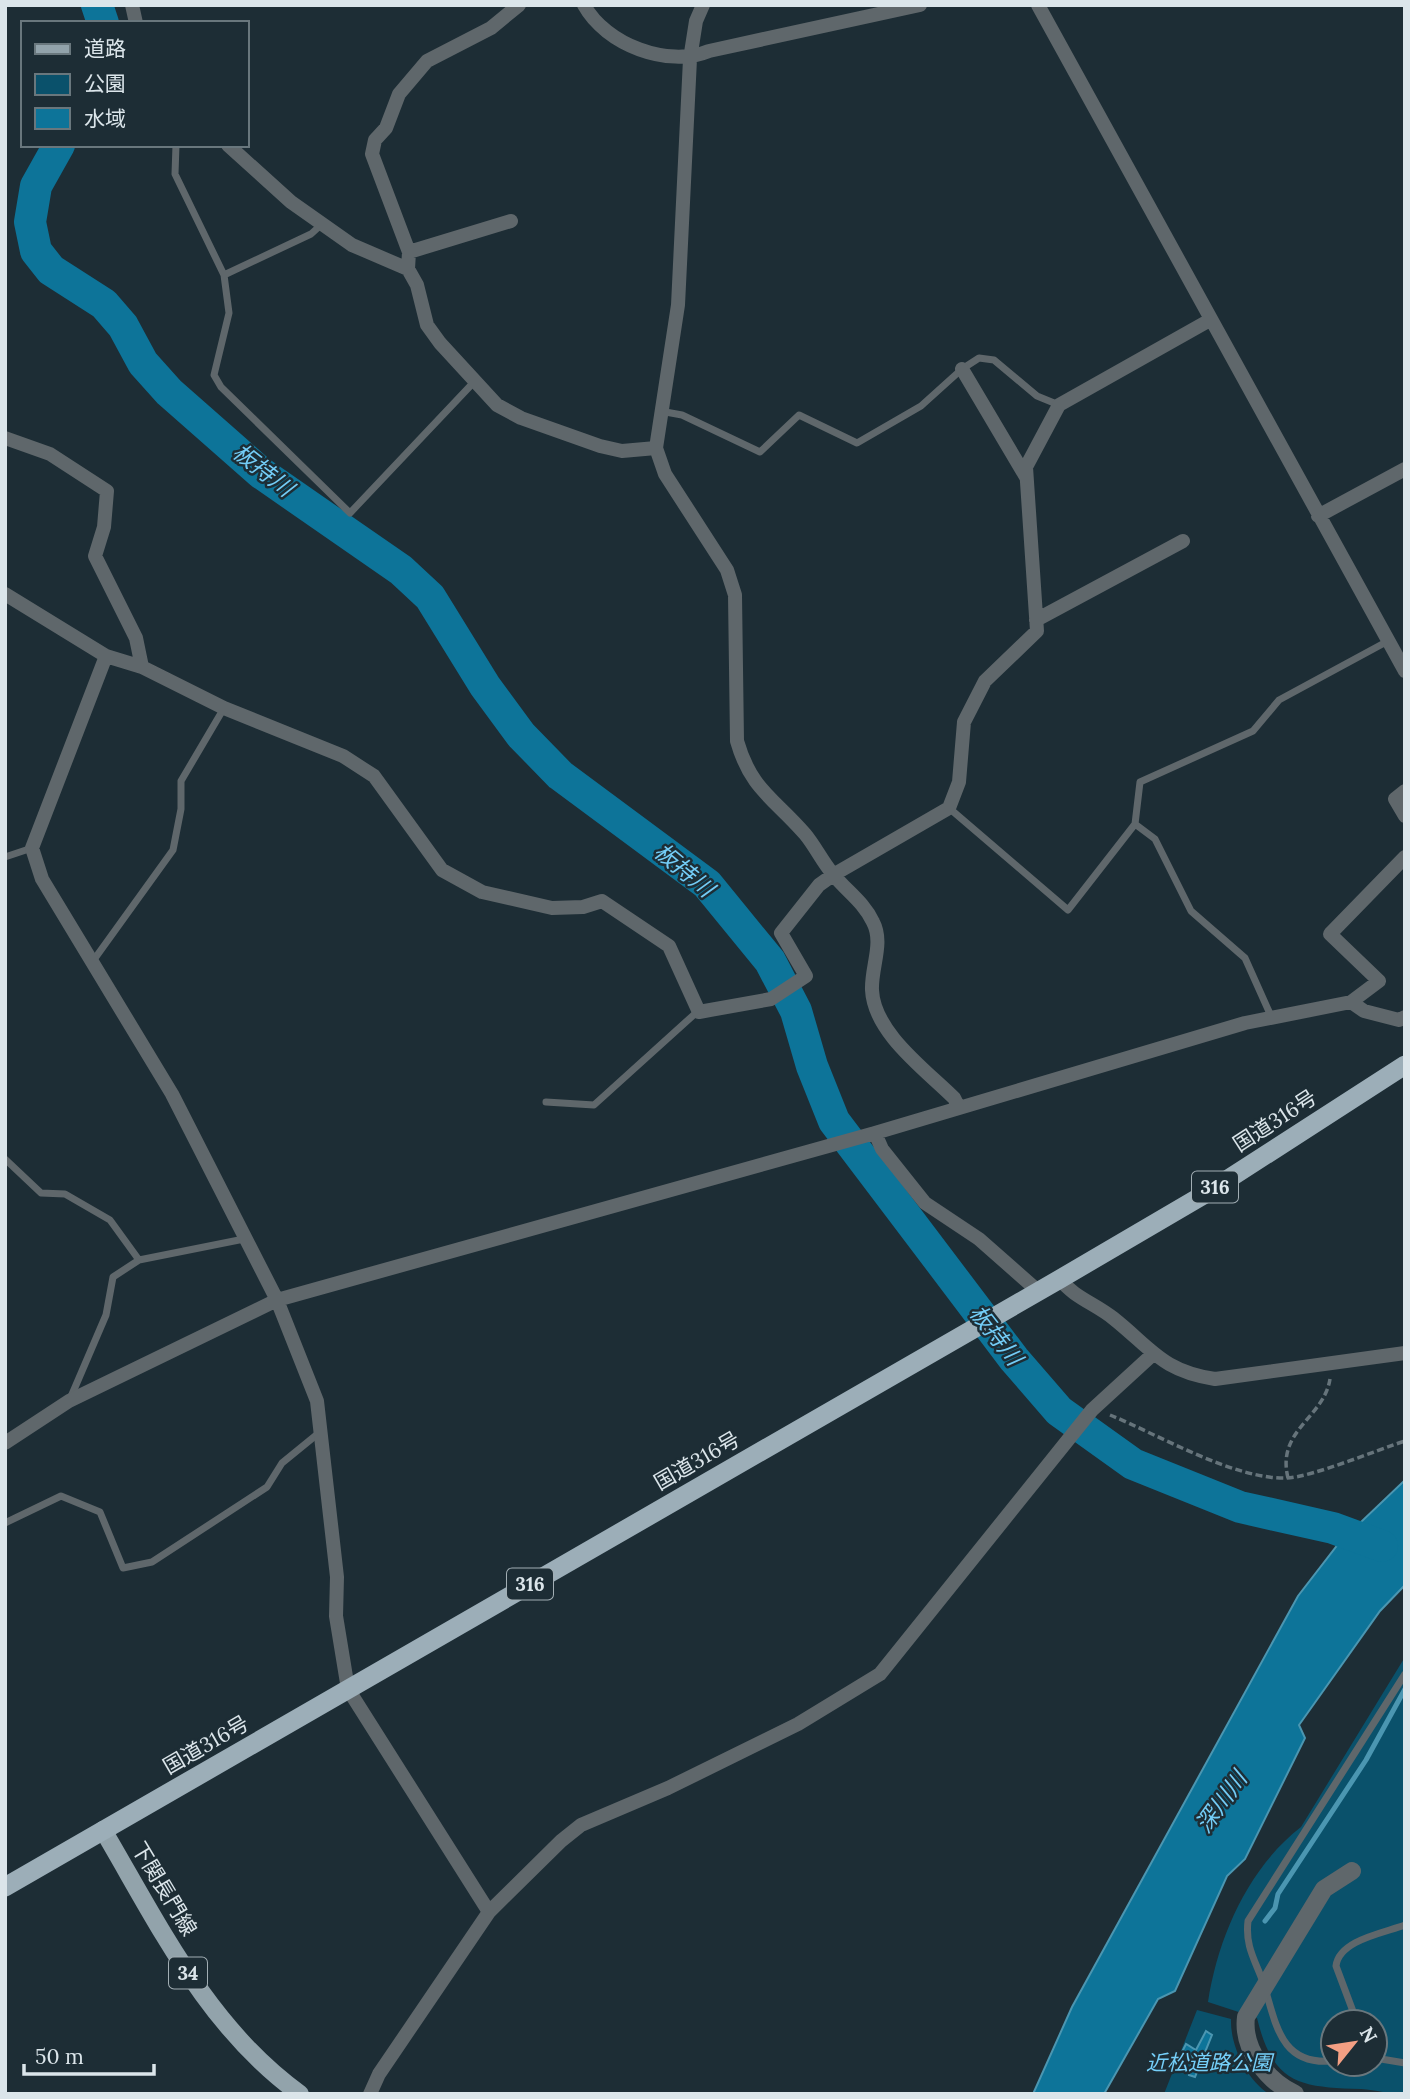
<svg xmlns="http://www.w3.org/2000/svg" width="1410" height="2099" viewBox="0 0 1410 2099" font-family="Lora,'Noto Sans JP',serif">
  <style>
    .green { fill: #0a516b; fill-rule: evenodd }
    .water { fill: #0d7499; stroke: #4b96b1; stroke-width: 2 }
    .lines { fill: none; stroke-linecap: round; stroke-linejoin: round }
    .stream { stroke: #4b96b1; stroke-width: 5 }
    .river { stroke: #0d7499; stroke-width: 32 }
    .path { stroke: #66747b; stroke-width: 3.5; stroke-dasharray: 7 3.5; stroke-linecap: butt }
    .service { stroke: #5f676b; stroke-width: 7 }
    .minor { stroke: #5f676b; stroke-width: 14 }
    .tertiary { stroke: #5f676b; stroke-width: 18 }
    .primary { stroke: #92a3ab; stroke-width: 18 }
    .trunk { stroke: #9caeb8; stroke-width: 19 }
    .labels { text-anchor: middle; stroke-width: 5; stroke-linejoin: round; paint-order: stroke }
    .shield { fill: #1d2d35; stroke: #a2aeb4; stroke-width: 2 }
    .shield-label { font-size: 19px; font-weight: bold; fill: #dbe5ea }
    .street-label { font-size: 21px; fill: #dbe5ea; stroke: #1d2d35 }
    .park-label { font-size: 21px; font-style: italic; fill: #75cff9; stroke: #1d2d35 }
    .water-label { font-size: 23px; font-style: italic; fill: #73cdf7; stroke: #1d2d35 }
  </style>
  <rect width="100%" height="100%" fill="#1d2d35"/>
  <path class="green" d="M1405,1657V2094C1390,2094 1376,2090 1361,2089C1299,2087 1273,2084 1257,2018L1208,2002C1218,1937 1248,1868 1301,1827ZM1333,2022H1375V2064H1333Z
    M1197,2010L1231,2019C1230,2045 1246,2079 1269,2094H1164Z"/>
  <path class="water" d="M1405,1480V1585L1380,1611L1299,1725L1305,1738L1245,1859L1227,1876L1175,1991L1158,1999L1104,2094H1033L1072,2007L1298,1596L1339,1543Z
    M1206,2031L1212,2035L1195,2077L1189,2075L1193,2056L1182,2052L1186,2044L1196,2050Z"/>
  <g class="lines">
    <path class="stream" d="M1265,1921L1275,1908L1278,1894L1366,1760L1405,1689"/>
    <path class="river" d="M97,5L103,23
      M59,145L36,186L30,222L36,251L51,270L104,304L123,326L143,363L169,392L261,473L401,570L430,597L485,686L521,735L560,775L707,884L770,961L796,1011L812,1066L834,1121L1014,1359L1059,1411L1133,1464L1240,1507L1333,1528L1382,1546"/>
    <path class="path" d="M1110,1415C1159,1435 1235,1480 1287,1478C1312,1477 1377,1450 1405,1441
      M1288,1478C1276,1430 1324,1418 1330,1379"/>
    <path class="service" d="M176,145L175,174L224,275L229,313L214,375L221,387L350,513L474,382
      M224,275L311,234L322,224
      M660,411L682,415L760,452L799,415L857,443L921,406L962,369L979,358L994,360L1037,396L1059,405
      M949,808L1068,910L1135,824L1140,782L1253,731L1279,700L1388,641
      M1135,824L1155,839L1191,911L1245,958L1271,1016
      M5,857L32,848
      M93,961L173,850L181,809V781L224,708
      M546,1102L594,1105L698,1011
      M5,1159L41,1193L65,1194L110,1220L139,1260
      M70,1399L106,1315L113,1277L139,1260L244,1239
      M5,1523L61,1496L100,1512L123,1568L152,1562L267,1487L282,1463L320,1432
      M1357,2022L1336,1966C1339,1940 1384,1933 1405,1925
      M1375,2058L1405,2063
      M1333,2061C1279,2066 1276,2022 1263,1982C1255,1960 1245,1946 1248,1921L1405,1674"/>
    <path class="minor" d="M132,5L136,23
      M584,5C606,45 668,68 709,51L920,5
      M703,5L696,21L690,59L678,305L656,448L665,474L727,570L735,595L737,741C751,790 774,798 805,834C815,846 822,861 832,873C846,891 863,901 873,922C884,943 871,967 872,990C874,1033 926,1070 954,1098L959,1108
      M1038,5L1405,671
      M228,145L291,202L352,245L408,269L417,285L427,325L440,343L497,405L521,418L600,446L622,451L656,448
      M409,252L511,221
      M408,269L409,252L372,154L375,140L386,128L399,94L427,61L491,28L519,5
      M962,369L1026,477
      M5,438L50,454L107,491L104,527L95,556L136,638L142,667
      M1318,516L1405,469
      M5,594L106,656L142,667L224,708L343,756L374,776L442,870L482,892L552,908L583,907L602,901L669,946L699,1012L771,999L806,976L781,933L819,885L833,875L949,808L959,782L964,722L985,681L1037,631L1026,467L1059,405L1210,320
      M1036,620L1183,541
      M106,656L32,848L42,879L172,1094L277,1300L317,1401L337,1577L336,1616L348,1689L489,1912
      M1405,791L1395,799L1405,816
      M1351,1002L1379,981L1330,934L1405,857
      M875,1133L882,1149L925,1203L979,1239L1038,1291
      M1060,1279C1073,1297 1096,1304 1113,1318C1152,1349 1162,1371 1215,1379L1405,1353
      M5,1443L69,1401L277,1300L875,1133L1245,1023L1351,1002L1364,1011L1399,1020L1405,1017
      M370,2094L379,2074L489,1912L561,1841L581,1825L668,1788L798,1724L880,1674L1092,1410L1152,1355"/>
    <path class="tertiary" d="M1295,2094C1267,2081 1242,2049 1246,2017L1324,1889L1352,1871"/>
    <path class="primary" d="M103,1830C159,1925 208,2028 300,2094"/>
    <path class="trunk" d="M5,1887L1060,1279L1205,1194L1405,1065"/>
  </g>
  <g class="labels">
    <g class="shield">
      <rect x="1192" y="1171.5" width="46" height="31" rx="5"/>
      <rect x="507" y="1568.5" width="46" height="31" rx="5"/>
      <rect x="169" y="1957.5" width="38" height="31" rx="5"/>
    </g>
    <g class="shield-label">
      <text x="1215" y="1194">316</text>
      <text x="530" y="1591">316</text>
      <text x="188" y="1980">34</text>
    </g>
    <g class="street-label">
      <text transform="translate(1275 1121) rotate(-33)" y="7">国道316号</text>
      <text transform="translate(697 1461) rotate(-30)" y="7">国道316号</text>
      <text transform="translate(206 1745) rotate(-30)" y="7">国道316号</text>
      <text transform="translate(164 1889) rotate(59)" y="7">下関長門線</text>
    </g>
    <g class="park-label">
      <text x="1209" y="2070">近松道路公園</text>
    </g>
    <g class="water-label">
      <text transform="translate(263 470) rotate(38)" y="8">板持川</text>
      <text transform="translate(684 870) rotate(40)" y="8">板持川</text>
      <text transform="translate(996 1335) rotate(52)" y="8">板持川</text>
      <text transform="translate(1221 1802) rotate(-54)" y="8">深川川</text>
    </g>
  </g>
  <rect width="1410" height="2099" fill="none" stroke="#dbe5ea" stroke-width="14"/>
  <rect x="21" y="21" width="228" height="126" fill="#1d2d35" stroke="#69777d" stroke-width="2"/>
  <rect x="35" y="44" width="35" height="10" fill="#92a3ab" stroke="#69777d" stroke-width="2"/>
  <text x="84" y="56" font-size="21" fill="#dbe5ea">道路</text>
  <rect x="35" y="74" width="35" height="21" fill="#0a516b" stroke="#69777d" stroke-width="2"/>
  <text x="84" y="91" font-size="21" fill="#dbe5ea">公園</text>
  <rect x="35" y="108" width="35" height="21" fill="#0d7499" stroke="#69777d" stroke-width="2"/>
  <text x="84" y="126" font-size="21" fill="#dbe5ea">水域</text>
  <g transform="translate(1354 2043) rotate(60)"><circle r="33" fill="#1d2d35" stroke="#69777d" stroke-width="2"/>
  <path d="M0-5L12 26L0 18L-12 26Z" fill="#f39f83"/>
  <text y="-10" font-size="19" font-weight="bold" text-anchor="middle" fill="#dbe5ea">N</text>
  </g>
  <path d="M24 2064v10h130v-10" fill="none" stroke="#dbe5ea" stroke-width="3.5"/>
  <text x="35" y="2064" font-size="21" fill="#dbe5ea" stroke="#1d2d35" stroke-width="5" paint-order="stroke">50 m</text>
</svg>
